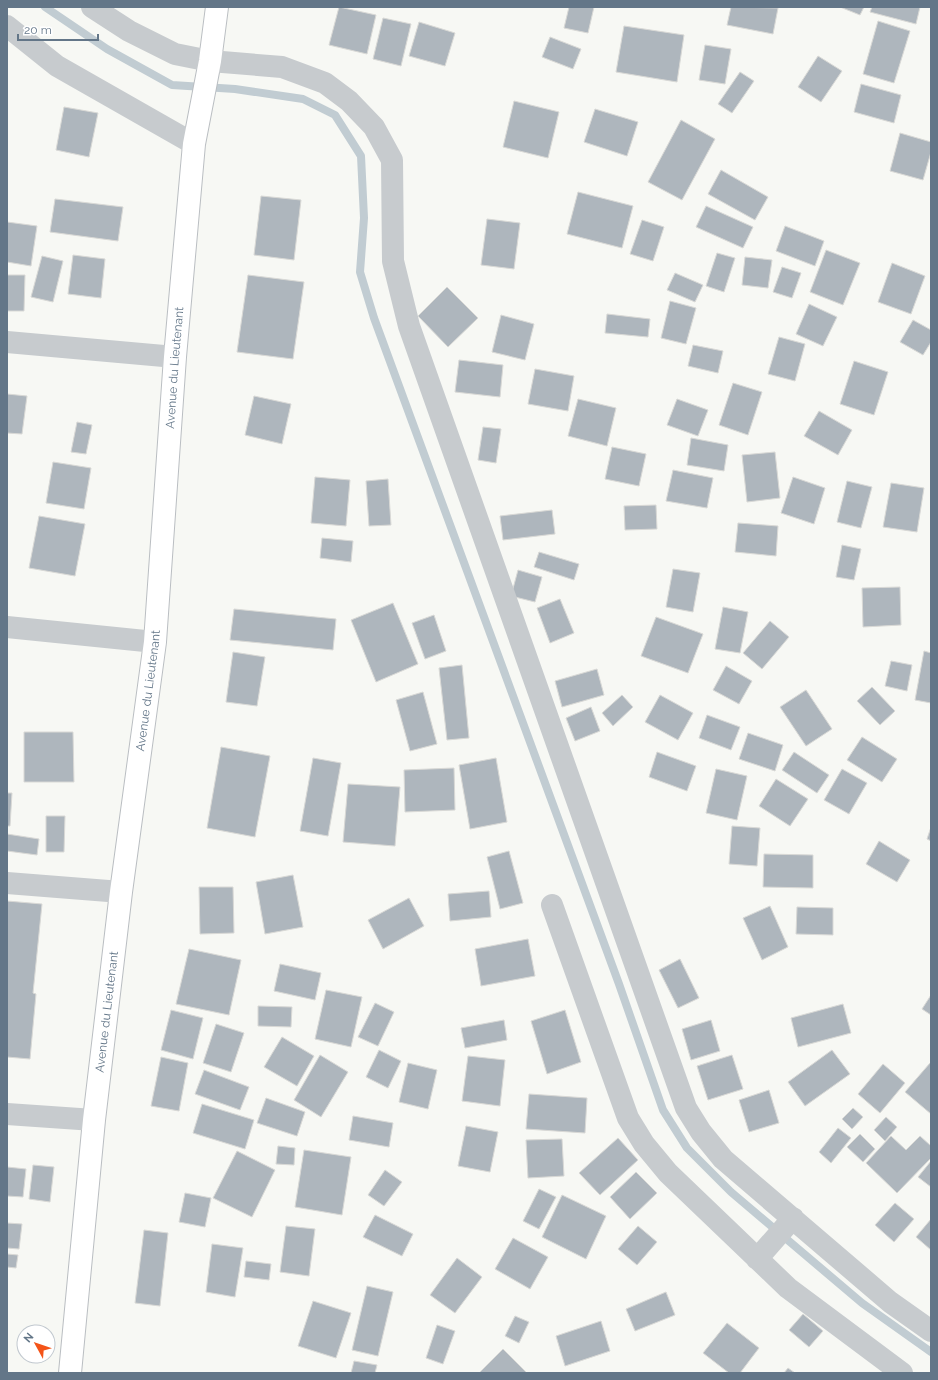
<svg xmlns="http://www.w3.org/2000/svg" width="938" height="1380" viewBox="0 0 938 1380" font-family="Raleway,sans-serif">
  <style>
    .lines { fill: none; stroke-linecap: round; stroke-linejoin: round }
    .stream { stroke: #c1ccd2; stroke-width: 8 }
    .building { fill: #aeb6bd; stroke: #d9d9d6 }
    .primary-casing { stroke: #babec2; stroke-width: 24 }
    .minor { stroke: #c7cbce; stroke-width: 22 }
    .tertiary { stroke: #c7cbce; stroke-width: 22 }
    .primary { stroke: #fff; stroke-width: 22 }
    .labels { text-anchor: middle; stroke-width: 4; stroke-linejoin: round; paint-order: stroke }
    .street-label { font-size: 12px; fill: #637688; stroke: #fff }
  </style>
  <rect width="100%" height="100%" fill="#f7f8f4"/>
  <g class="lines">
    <path class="stream" d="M45,7L107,49L172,85L235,89L303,99L335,115L361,156L364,218L360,272L374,318L619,984L663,1110L687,1148L731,1192L862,1303L931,1352"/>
  </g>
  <path class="building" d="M339,7L376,15L367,54L329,45Z
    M569,7H594L588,33L564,28Z
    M731,7L778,8L773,34L727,25Z
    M840,7H864L860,15Z
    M872,7H920L916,24L870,12Z
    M383,18L411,24L401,66L373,59Z
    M878,21L910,31L894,83L863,74Z
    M419,22L455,33L445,66L409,56Z
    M624,26L684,35L677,82L616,72Z
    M550,37L581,49L573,69L542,57Z
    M705,45L731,49L725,84L699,80Z
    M818,56L842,71L821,102L798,87Z
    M740,72L754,81L732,113L718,104Z
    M861,84L901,95L894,123L854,112Z
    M514,101L559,112L548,158L503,147Z
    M64,107L98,113L89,157L56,150Z
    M595,109L638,122L627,156L584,142Z
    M681,120L715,139L682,200L648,182Z
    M900,133L931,142V152L923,180L890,171Z
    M721,170L768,197L755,220L708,194Z
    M578,192L633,206L622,248L567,234Z
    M261,196L301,200L294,260L254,255Z
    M55,199L123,207L118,241L50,232Z
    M706,206L753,227L743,248L696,227Z
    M487,219L520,223L514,269L481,265Z
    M642,220L664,227L653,261L630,254Z
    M7,222L37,226L31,266L7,262Z
    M785,226L824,241L815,266L776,251Z
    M826,250L860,263L843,305L810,292Z
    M717,253L735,258L724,292L706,286Z
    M73,255L105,259L101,298L68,294Z
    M42,256L63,261L53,302L31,297Z
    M745,257L772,260L768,288L742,285Z
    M892,263L925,276L911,314L878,302Z
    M782,267L801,273L792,298L773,292Z
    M675,273L703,285L695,302L667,290Z
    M7,275H25L24,311H7Z
    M248,275L304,282L293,359L237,352Z
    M447,287L478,318L448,347L418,316Z
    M670,301L696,308L686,344L661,338Z
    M809,304L837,317L823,346L796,334Z
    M607,314L650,319L648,337L605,333Z
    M501,315L534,324L525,360L492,352Z
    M913,320L931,330V342L923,355L900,342Z
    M779,337L805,344L795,381L768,374Z
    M693,345L723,351L718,373L688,366Z
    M459,360L503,365L500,397L455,392Z
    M854,361L888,372L874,415L840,404Z
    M535,369L574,376L568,411L528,404Z
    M733,383L762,392L748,435L719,425Z
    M7,394L27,396L22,434L7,433Z
    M254,396L291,404L282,444L245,435Z
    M578,399L616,408L607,446L568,436Z
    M677,399L708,410L698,436L667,425Z
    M819,411L852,430L838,455L804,436Z
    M77,422L92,425L86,454L71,452Z
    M483,427L501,429L496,463L478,460Z
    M691,438L728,445L724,471L687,465Z
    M612,447L646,454L639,486L605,479Z
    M775,452L780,498L747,502L742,455Z
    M53,462L91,468L84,509L46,503Z
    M673,470L713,478L707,508L666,501Z
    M315,477L350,480L346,526L311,523Z
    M793,477L825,488L814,524L781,513Z
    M388,479L391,525L369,526L366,481Z
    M847,481L872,487L861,528L837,522Z
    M891,483L924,488L917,532L883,527Z
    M656,505L657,529L625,530L624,506Z
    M552,510L555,534L503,540L500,516Z
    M39,516L85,524L75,576L29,568Z
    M738,523L778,526L776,556L735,552Z
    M322,538L353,541L351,562L320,558Z
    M842,545L861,549L854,580L836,577Z
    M539,552L579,564L574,580L534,567Z
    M673,569L700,573L693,612L666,607Z
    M518,570L542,577L535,602L511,596Z
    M900,587L901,625L863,627L862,588Z
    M560,599L574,633L550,643L537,608Z
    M393,603L418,664L376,682L351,620Z
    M723,607L748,612L740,653L715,649Z
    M234,609L336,619L333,650L230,640Z
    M434,615L446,651L425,659L412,623Z
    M656,617L703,634L688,673L641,656Z
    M770,621L789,637L762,669L743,653Z
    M924,651L931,653V703L915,700Z
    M233,652L265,657L257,706L226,702Z
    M891,661L912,665L907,691L885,686Z
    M462,665L469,738L447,740L439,668Z
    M726,666L752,681L739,704L713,690Z
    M597,669L604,695L562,707L555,681Z
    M872,687L895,711L880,725L857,701Z
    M806,690L832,729L806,746L780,707Z
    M423,692L437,744L410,751L396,700Z
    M622,695L633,707L613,726L602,713Z
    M660,695L693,713L678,740L645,722Z
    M591,707L600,731L575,741L566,718Z
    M707,715L740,727L731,750L699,738Z
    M24,732H73L74,782H24Z
    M748,733L783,745L775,771L739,759Z
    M862,737L897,759L882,782L847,760Z
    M221,747L270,756L255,837L207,828Z
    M657,752L696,766L687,791L649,777Z
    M794,752L829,775L817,793L782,770Z
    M313,758L341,763L328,836L300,831Z
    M496,758L507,822L470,829L459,765Z
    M454,768L455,810L405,812L404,770Z
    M716,769L747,776L737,820L706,813Z
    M842,769L867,783L849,814L824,800Z
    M776,779L808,799L790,826L759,806Z
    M348,784L400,787L395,846L343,842Z
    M7,793H12L10,826H7Z
    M46,816H65L64,852H46Z
    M732,826L760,828L757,866L729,864Z
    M931,827V841L927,839Z
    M7,834L39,839L37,855L7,851Z
    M879,841L910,860L897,882L866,864Z
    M509,851L523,903L500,909L487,857Z
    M764,854L813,855V888L763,887Z
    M293,875L303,927L265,934L256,882Z
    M199,887H233L234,933L200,934Z
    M489,891L491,917L450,921L448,894Z
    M409,898L424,926L383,949L368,920Z
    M7,901L42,904L33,993L36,994L30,1059L7,1057Z
    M770,906L788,947L762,960L743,918Z
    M797,907L833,908V935L796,934Z
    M528,939L535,976L481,986L475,949Z
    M189,949L241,960L229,1015L176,1004Z
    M680,959L699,998L678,1008L659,970Z
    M280,964L321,973L315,1000L274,991Z
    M326,990L362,997L351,1047L315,1039Z
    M931,995V1015L922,1009Z
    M375,1003L394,1012L378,1046L358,1037Z
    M843,1004L851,1033L798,1047L791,1018Z
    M258,1006L292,1007L291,1027L258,1026Z
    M171,1010L203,1018L193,1059L161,1050Z
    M565,1010L581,1062L547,1074L531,1021Z
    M504,1020L507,1040L465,1048L461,1028Z
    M711,1020L720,1051L691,1060L682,1029Z
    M216,1024L244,1033L231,1072L203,1063Z
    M282,1037L314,1056L297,1086L264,1067Z
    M379,1050L401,1061L388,1088L366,1077Z
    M832,1050L850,1074L805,1106L788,1082Z
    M320,1055L348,1072L321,1117L294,1100Z
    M732,1055L743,1089L708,1100L697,1066Z
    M468,1056L505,1060L500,1106L462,1101Z
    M161,1057L188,1063L179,1111L151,1106Z
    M408,1063L437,1070L428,1109L399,1102Z
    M930,1063L931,1064V1114L905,1092Z
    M883,1064L905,1083L880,1113L858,1094Z
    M204,1070L249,1087L240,1110L195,1094Z
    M769,1090L779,1123L749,1132L739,1100Z
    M529,1094L587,1098L585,1133L526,1129Z
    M266,1098L305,1112L297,1136L257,1123Z
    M202,1104L254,1120L245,1149L193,1133Z
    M853,1108L863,1117L852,1129L842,1119Z
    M353,1116L393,1123L389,1147L349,1140Z
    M886,1117L897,1127L885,1141L874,1130Z
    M466,1126L498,1132L490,1172L458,1166Z
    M838,1128L851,1138L831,1163L819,1152Z
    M860,1134L875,1149L863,1162L847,1147Z
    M891,1136L906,1150L920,1136L931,1146V1158L897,1193L866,1163Z
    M618,1138L638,1160L600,1195L579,1173Z
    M562,1139L564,1176L528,1178L526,1140Z
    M278,1146L295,1148L294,1165L276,1164Z
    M304,1150L351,1157L342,1215L295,1207Z
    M237,1151L275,1170L252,1217L213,1198Z
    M931,1161V1187L918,1177Z
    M33,1165L54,1167L50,1202L29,1199Z
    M7,1167L26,1169L23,1197L7,1196Z
    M385,1170L402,1182L384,1206L368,1195Z
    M636,1172L657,1193L630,1219L610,1197Z
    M539,1189L556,1197L539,1229L523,1221Z
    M185,1193L211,1198L205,1227L179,1222Z
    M562,1195L606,1216L586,1259L542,1237Z
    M895,1203L914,1219L894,1242L875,1225Z
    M375,1215L413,1234L402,1256L363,1237Z
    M931,1219V1250L916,1237Z
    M7,1223L22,1224L19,1249L7,1248Z
    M286,1226L315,1229L309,1276L280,1272Z
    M638,1226L657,1242L637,1265L618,1249Z
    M144,1230L168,1233L160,1306L135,1303Z
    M513,1238L548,1257L530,1289L495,1269Z
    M212,1244L243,1248L235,1297L206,1292Z
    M7,1254L18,1255L16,1268L7,1267Z
    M457,1258L482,1277L455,1313L430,1295Z
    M246,1261L271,1264L269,1280L244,1277Z
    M367,1286L393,1292L378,1356L352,1350Z
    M666,1292L675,1315L635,1331L626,1309Z
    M313,1301L351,1313L336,1358L298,1346Z
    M803,1314L823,1331L809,1347L789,1330Z
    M515,1316L529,1322L519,1343L505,1336Z
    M601,1321L610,1351L565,1366L556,1336Z
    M727,1323L759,1348L740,1373H729L703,1353Z
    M437,1325L455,1331L443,1364L426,1358Z
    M503,1349L527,1373H479Z
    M354,1361L377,1365L375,1373H351Z
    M788,1368L795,1373H784Z"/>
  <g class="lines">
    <defs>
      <g id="primary">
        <path id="s1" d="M70,1373L94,1120L121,892L155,642L175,357L194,144L210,61L217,7"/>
      </g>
    </defs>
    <use href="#primary" class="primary-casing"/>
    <path class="minor" d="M92,7L129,31L175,54L210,61L282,67L325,83L349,101L374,127L392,160L393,261L409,326L686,1108L701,1132L723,1159L890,1302L931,1331
      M7,26L57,66L194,144
      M7,627L155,642
      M7,883L121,892
      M552,905L628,1118L644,1144L668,1173L788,1288L902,1373
      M7,1114L94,1120
      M757,1259L793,1218"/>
    <path class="tertiary" d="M7,342L175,357"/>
    <use href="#primary" class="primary"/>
  </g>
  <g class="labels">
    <g class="street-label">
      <text dy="4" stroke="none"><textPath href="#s1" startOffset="1011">Avenue du Lieutenant</textPath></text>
      <text dy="4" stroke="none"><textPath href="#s1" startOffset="687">Avenue du Lieutenant</textPath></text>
      <text dy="4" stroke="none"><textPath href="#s1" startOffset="363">Avenue du Lieutenant</textPath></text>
    </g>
  </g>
  <rect width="938" height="1380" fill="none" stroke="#637688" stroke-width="16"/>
  <g transform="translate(36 1344) rotate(310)"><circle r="19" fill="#ffffff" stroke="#c1c8cf"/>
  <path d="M0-3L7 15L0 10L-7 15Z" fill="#f45418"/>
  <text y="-6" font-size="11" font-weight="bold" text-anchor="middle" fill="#637688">N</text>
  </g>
  <path d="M18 34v6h80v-6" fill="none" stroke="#637688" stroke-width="2"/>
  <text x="24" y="34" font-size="12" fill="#637688" stroke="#ffffff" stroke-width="3" paint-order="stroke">20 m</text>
</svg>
